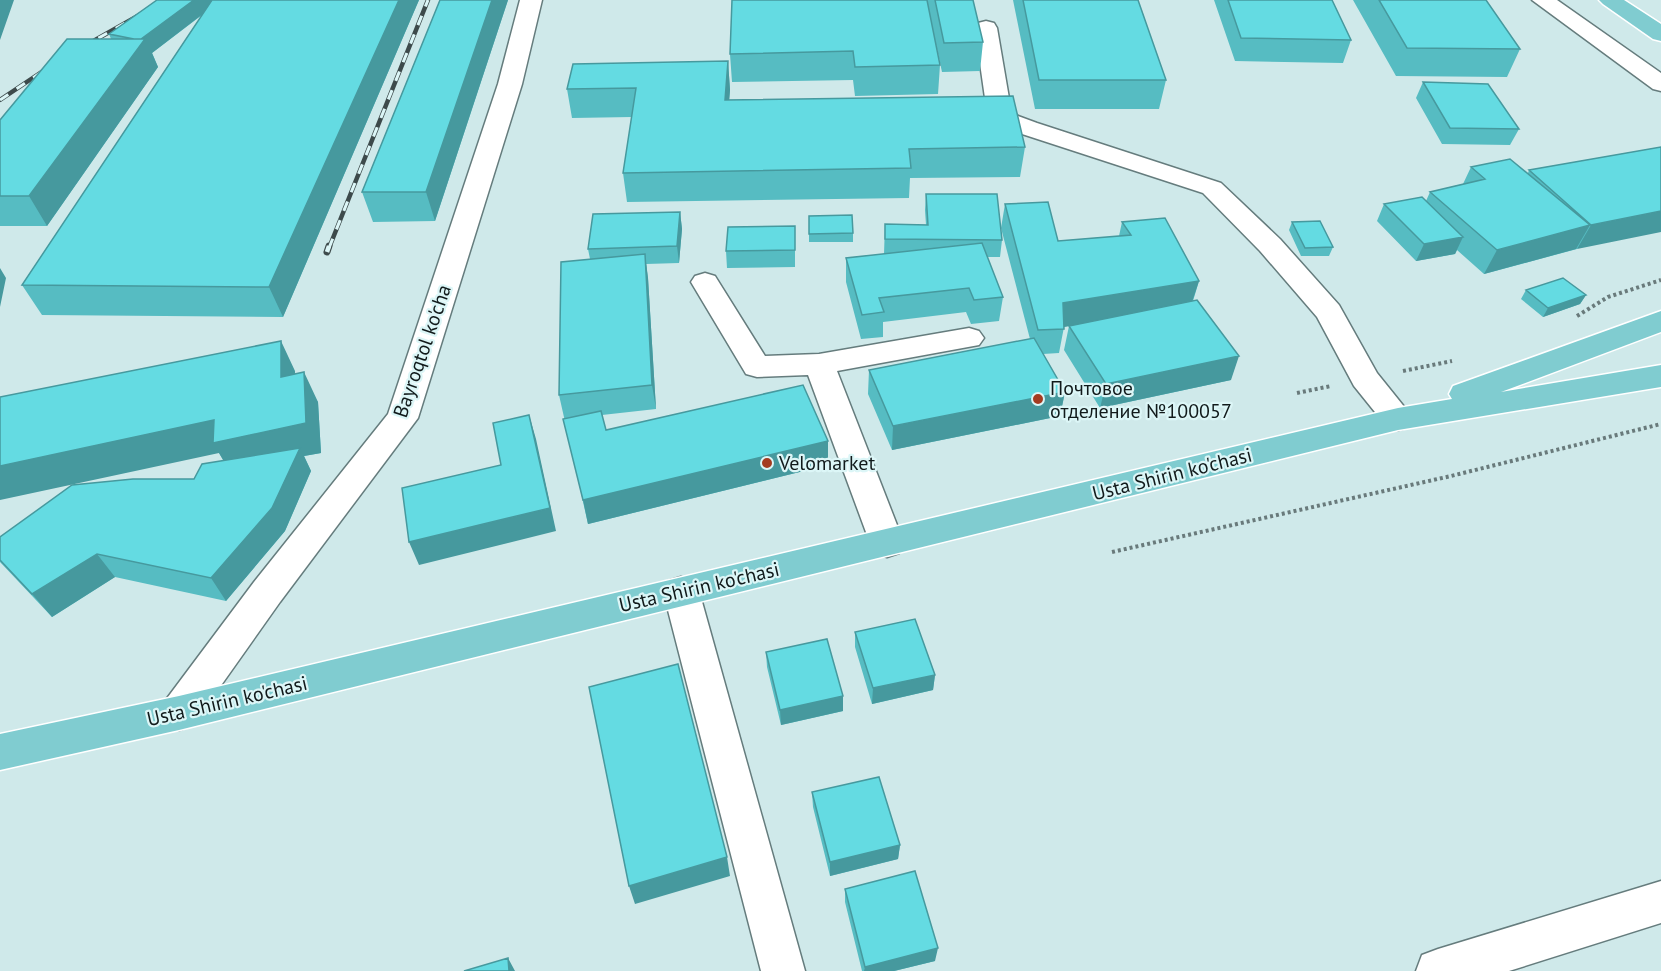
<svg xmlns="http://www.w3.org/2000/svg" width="1661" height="971" viewBox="0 0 1661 971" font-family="'PT Sans',sans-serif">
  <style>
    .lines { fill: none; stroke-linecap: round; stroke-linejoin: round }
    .minor-casing { stroke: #657c7d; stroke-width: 3 }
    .major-casing { stroke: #fff; stroke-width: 3 }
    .path { stroke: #697a7b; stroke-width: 4; stroke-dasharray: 3 3; stroke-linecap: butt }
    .minor { fill: #fff; fill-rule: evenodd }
    .major { fill: #80ccd0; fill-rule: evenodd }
    .rail-far1-casing { stroke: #3d4a4b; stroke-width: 4.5 }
    .rail-casing { stroke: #3d4a4b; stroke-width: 7 }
    .rail-far1 { stroke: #dcf6f7; stroke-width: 3; stroke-dasharray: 10; stroke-linecap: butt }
    .rail { stroke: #dcf6f7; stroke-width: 4.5; stroke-dasharray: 13; stroke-linecap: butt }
    .wall { fill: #56bcc2 }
    .shaded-wall { fill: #46999e }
    .building { fill: #64dbe2; stroke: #46999e; stroke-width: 1.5 }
    .poi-dot { fill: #a43b21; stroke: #dcf6f7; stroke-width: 2 }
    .labels { text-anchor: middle; stroke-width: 4.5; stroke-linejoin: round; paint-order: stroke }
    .street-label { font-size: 20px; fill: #111a1b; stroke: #dcf6f7 }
    .poi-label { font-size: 20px; fill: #111a1b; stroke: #dcf6f7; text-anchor: start }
  </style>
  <rect width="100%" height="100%" fill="#cfe9ea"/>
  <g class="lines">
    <defs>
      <path id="minor" d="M520,0H542L522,84L418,418L280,602L193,725L179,730L165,725L160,713L165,701L254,582L388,414L498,84Z
        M1532,0H1557L1661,73V91L1653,89Z
        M986,21L994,23L997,28L1011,110L1018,116L1037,123L1221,183L1280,239L1339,305L1377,373L1414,419L1409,427L1398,430L1387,427L1354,386L1317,317L1260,251L1203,193L1019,133C1006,128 995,124 987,112L975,28L978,23Z
        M705,273L715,276L765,356L819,354L969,328L979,331L984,338L979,345L837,371L904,543L899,553L887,557L875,553L870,543L808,375L757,377L746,374L691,282L695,276Z
        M681,577L694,581L699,591L805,971H761L663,591L668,581Z
        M1661,881V923L1509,971H1416L1422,955L1438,949Z"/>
      <path id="major" d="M1599,0H1624L1661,24V41L1653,39L1603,4Z
        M1661,311V332L1501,392L1661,365V387L1398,430L179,730L0,770V734L179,696L1398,408L1452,399L1449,394L1453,386Z"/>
    </defs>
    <use href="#minor" class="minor-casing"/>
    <use href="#major" class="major-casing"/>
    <path class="path" d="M1577,316L1608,297L1661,280
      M1403,371L1452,361
      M1297,393L1331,386
      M1112,552L1451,476L1661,424"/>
    <use href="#minor" class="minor"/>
    <use href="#major" class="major"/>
    <defs>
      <path id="rail-far1" d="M81,48L166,0
        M0,100L55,63
        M329,248L428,0"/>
      <path id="rail" d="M327,252L329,246"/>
    </defs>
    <use href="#rail-far1" class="rail-far1-casing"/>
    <use href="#rail" class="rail-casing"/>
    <use href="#rail-far1" class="rail-far1"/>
    <use href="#rail" class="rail"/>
  </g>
  <path class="wall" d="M157,0H419L283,317L42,315L22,285L202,15L152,53L158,67L47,226H0V120L111,39L109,34Z
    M440,0H508L435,221L373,222L362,192Z
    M732,0H973L983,42L980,71L942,72L930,17L940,65L938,94L855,96L853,80L732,82L730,54Z
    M1013,0H1138L1166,80L1159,109H1035Z
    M1214,0H1332L1351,40L1343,63L1235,61Z
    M1353,0H1486L1520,49L1507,77L1396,76Z
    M728,61L730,90L729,100L1025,147L1020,177L910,178L909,198L627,202L623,173L632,117L572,118L567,89Z
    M1423,82L1519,129L1510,145L1442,144L1416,98Z
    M1661,147L1577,249L1484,274L1457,250L1455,254L1416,261L1377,221L1384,204L1426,201L1430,192L1463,184L1471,167L1528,173L1529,170Z
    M926,194L1002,240L1000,257H987L1003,297L999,321L971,324L966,312L883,322V337L861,339L846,282V258L884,254L885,224L926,225L925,210Z
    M1005,204L1058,241L1119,236L1122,222L1199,281L1193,301L1231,380L1100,408L1064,350L1069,326L1077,324L1064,327L1059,353L1043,354L1065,392L1060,416L892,450L868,394L869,370L1030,339L1001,228Z
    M680,212L682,229L679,263L646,264L648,278L656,409L602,415L606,430L828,441V465L588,524L559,395L590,259L588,249Z
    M809,216L853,233V242H809Z
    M1292,222L1333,247L1329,256H1301L1289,230Z
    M795,226V267L727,268L726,251Z
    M1526,290L1586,295L1580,304L1543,317L1521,299Z
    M295,371V374L318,402L321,453L304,456L311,471L285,531L226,601L115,577L52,617L0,562V537L194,479L224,461L219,453Z
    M855,632L935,675L933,690L872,704L855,647Z
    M766,652L843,696V711L781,725L767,667Z
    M812,792L900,845L898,859L830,876L813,807Z
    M845,889L935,961L894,971H862L845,902Z"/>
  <path class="shaded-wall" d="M0,0H14L0,40Z
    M194,0H221L152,53L158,67L47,226L29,196L140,40Z
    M399,0H419L283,317L269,287Z
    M492,0H508L435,221L426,192Z
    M728,61L730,90L727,130L725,100Z
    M1661,211V232L1577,249L1591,225Z
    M680,212L682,229L679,263L677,246Z
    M1590,225L1576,249L1484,274L1497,250Z
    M1463,237L1455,254L1416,261L1424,244Z
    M645,254L648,278L656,409L652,385Z
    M0,268L6,278L0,307Z
    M1199,281L1191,305L1058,328L1063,303Z
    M1586,295L1580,304L1543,317L1548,308Z
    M281,341L295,371L296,407L281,377Z
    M1239,356L1231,380L1100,408L1106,384Z
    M304,372L318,402L321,453L304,456L311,471L285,531L226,601L211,578L230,472L219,453L0,500V466Z
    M1065,392L1060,416L892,450L893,426Z
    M529,415L536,439L556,531L419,565L409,542L550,508Z
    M828,441V465L588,524L583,500Z
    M97,554L115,577L52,617L32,594Z
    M935,675L933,690L872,704L873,688Z
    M843,696V711L781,725L780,710Z
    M900,845L898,859L830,876V862Z
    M727,857L730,876L635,904L629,886Z
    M938,948L935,961L894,971H864L865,967Z
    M508,958L515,971H509Z"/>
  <path class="building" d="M157,0H194L141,39H134L109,34Z
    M212,0H399L269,287L22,285Z
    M440,0H492L426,192H362Z
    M732,0H927L940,65L855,67L853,51L730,54Z
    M935,0H973L983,42L944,43Z
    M1023,0H1138L1166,80H1039Z
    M1228,0H1332L1351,40L1241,38Z
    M1379,0H1486L1520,49L1407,48Z
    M67,39H145L29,196H0V120Z
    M728,61L725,100L1013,96L1025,147L909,149L911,168L623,173L636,88L567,89L573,64Z
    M1423,82L1488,84L1519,129L1450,128Z
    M1661,147V211L1591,225L1529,170Z
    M1510,159L1590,225L1497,250L1430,192L1485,179L1471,167Z
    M926,194H997L1002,240L885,239V224L928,225Z
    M1422,197L1463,237L1424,244L1384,204Z
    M1048,202L1058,241L1131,235L1122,222L1165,218L1199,281L1063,303L1064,329L1038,330L1005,204Z
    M680,212L677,246L588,249L593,214Z
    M852,215L853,233L809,234V216Z
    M1320,221L1333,247L1305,248L1292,222Z
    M795,226V250L726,251L728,227Z
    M982,243L1003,297L974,300L969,288L879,298L884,312L862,315L846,258Z
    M645,254L652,385L559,395L561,262Z
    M1563,278L1586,295L1548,308L1526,290Z
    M1197,300L1239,356L1106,384L1069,326Z
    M1034,338L1065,392L893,426L869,370Z
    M281,341V377L304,372L306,423L213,443L214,420L0,466V397Z
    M803,385L828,441L583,500L563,419L601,411L606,430Z
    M529,415L550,508L409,542L402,488L501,465L493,423Z
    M300,448L272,508L211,578L97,554L32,594L0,560V537L72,485L133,479H194L202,464Z
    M915,619L935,675L873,688L855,632Z
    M827,639L843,696L780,710L766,652Z
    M678,664L727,857L629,886L589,687Z
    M879,777L900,845L830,862L812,792Z
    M915,871L938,948L865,967L845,889Z
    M508,958L509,971H464Z"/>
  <g class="poi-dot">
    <circle cx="1038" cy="399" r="6"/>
    <circle cx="767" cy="463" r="6"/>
  </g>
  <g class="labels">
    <g class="street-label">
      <text transform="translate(422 351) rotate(-71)" y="7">Bayroqtol ko'cha</text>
      <text transform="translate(1172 474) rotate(-14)" y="7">Usta Shirin ko'chasi</text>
      <text transform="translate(699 587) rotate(-13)" y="7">Usta Shirin ko'chasi</text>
      <text transform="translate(227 701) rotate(-13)" y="7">Usta Shirin ko'chasi</text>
    </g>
    <g class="poi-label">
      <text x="1050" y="395">Почтовое<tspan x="1050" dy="23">отделение №100057</tspan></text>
      <text x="779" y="470">Velomarket</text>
    </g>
  </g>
</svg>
